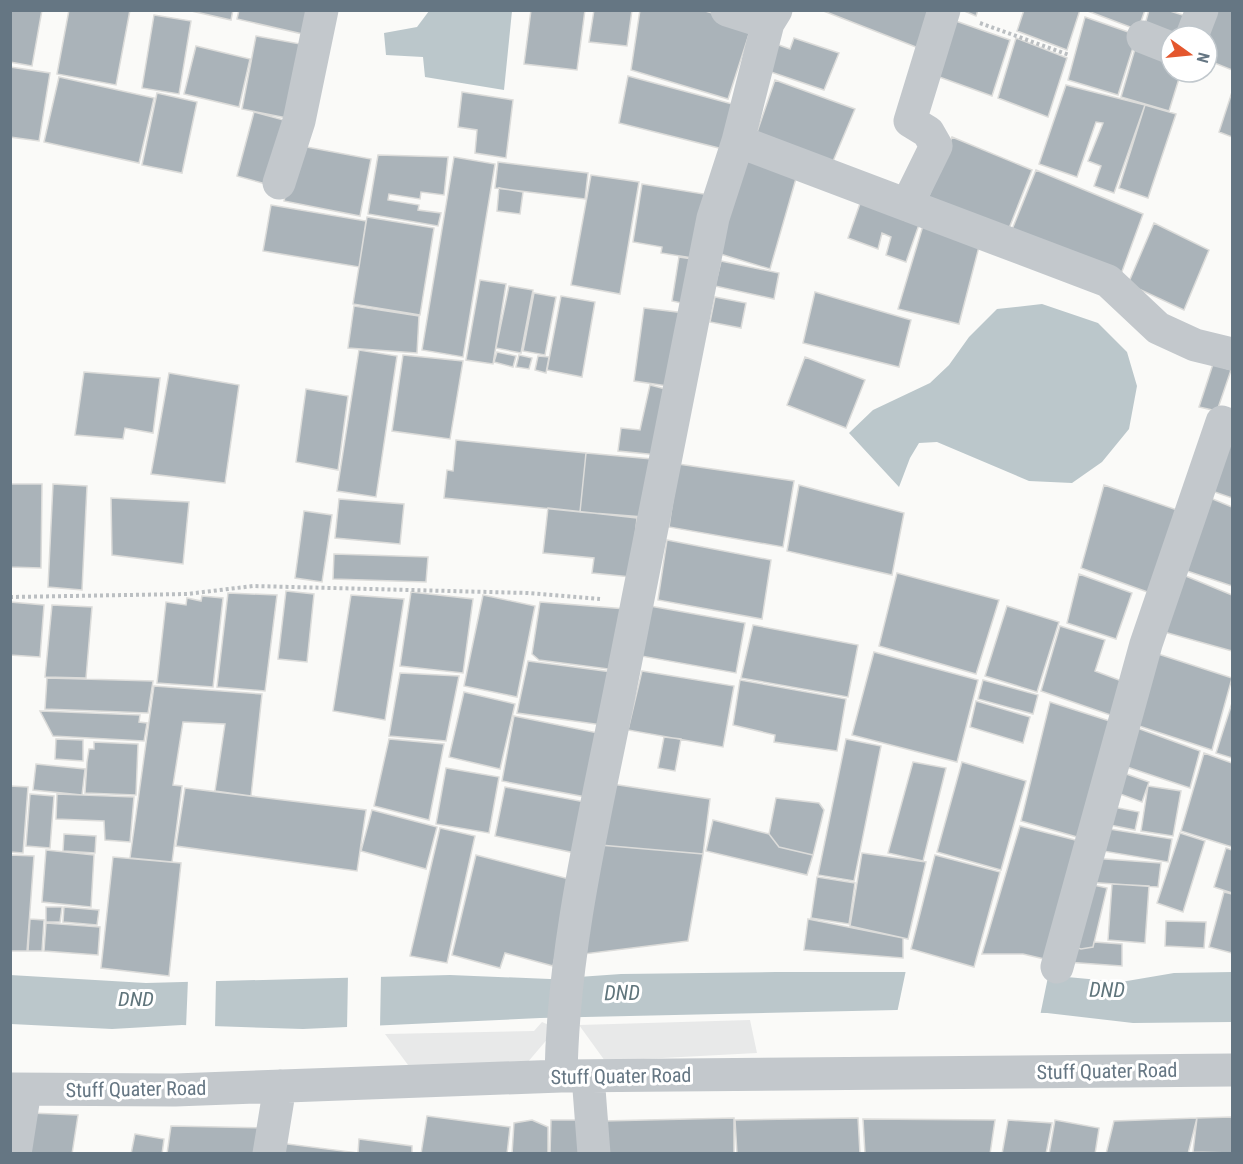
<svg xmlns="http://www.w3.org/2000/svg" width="1243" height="1164" viewBox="0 0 1243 1164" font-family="'Roboto Condensed',sans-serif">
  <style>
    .built { fill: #e8e9e9 }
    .water { fill: #bbc7cb }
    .pier { fill: #fafaf8 }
    .building { fill: #aab3b9; stroke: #dcdcda; stroke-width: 1.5 }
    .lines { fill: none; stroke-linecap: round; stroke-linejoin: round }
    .path { stroke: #bbbfc2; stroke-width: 4; stroke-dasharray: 3 3; stroke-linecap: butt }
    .minor { stroke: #c3c8cc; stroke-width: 33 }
    .labels { text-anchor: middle; stroke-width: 6; stroke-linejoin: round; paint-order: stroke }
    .street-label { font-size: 20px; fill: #657683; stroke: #fff }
    .water-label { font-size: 21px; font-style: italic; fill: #60757c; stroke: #fff }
  </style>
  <rect width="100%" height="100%" fill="#fafaf8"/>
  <path class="built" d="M750,1020L757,1053L605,1061L579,1025Z
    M542,1022L549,1025L550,1036L527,1063L411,1069L385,1034L534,1031Z"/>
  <path class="water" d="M429,11H512L504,90L425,77L423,57L386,55L384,33L417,27Z
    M1042,304L1098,323L1127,352L1137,386L1129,429L1102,462L1072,483L1029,481L937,442L919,443L910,458L899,487L849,433L873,410L930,383L949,365L969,337L997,309Z
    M776,972H904L1049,979L1067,977L1121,982L1174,973L1232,972V1022L1133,1023L1047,1013L897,1010L540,1018L303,1029L182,1025L112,1029L11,1024L10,975L146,983L450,975L550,979L621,974Z"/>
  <path class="pier" d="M906,970L948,972L1048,977L1040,1016L897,1013Z
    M381,974L380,1028L347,1030L348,975Z
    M188,979H216L215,1029L186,1028Z"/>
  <path class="building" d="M10,10H42L32,66L10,62Z
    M69,10H130L116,85L57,74Z
    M187,10H233L231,20Z
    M239,10H310L307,35L237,19Z
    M531,10H585L577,70L524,64Z
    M594,10H632L627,46L589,42Z
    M640,10H702L752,25L728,99L631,70Z
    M821,10H935L921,49Z
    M962,10H978L976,16Z
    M1024,10H1080L1067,50L1017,31Z
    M1085,10H1145L1138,30Z
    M1149,10H1167L1192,18L1186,36L1143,32Z
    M1211,10H1232V70L1207,60Z
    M154,15L191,21L179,94L142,88Z
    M1085,17L1137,35L1118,95L1068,80Z
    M950,19L1010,40L992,96L931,74Z
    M256,36L306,45L292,119L242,109Z
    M794,38L839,53L824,90L762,69L773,43L790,49Z
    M1016,38L1067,58L1048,117L998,98Z
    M1137,42L1171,52V72H1181L1169,111L1121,97Z
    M196,46L250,59L239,107L184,94Z
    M10,67L50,73L39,141L10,137Z
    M628,76L736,105L723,149L619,123Z
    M59,77L154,98L139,163L44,142Z
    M775,80L855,109L831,166L755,138Z
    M1066,85L1145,105L1114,193L1094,186L1101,166L1088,161L1103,123L1096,122L1077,177L1039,164Z
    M462,92L513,100L506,158L475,153L477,130L458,127Z
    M1232,92V137L1219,132Z
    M157,93L197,102L182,173L142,165Z
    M1145,105L1176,114L1148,198L1119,188Z
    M254,112L291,122L273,186L237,176Z
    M952,137L1032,170L1006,236L925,206Z
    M296,145L371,159L360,216L284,201Z
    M746,153L799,168L770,269L717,253Z
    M378,155L448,157L444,195L421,192L420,199L389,194L388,200L419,205L418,210L441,213L438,226L368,214Z
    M454,157L495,164L463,357L422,350Z
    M498,162L588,173L585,199L495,188Z
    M1036,170L1143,214L1120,277L1009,237Z
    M591,175L639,182L620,294L571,285Z
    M642,184L710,195L699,259L661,253L662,247L633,242Z
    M499,188L523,192L520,214L497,211Z
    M863,195L922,216L906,262L886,255L891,237L882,233L878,249L848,238Z
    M271,205L366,221L359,267L263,251Z
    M367,217L434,228L420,315L353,304Z
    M925,219L981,239L959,324L898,309Z
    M1154,223L1209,250L1184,310L1128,284Z
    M679,257L699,260L691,305L672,301Z
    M721,261L779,273L774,299L715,286Z
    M480,280L506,284L493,364L466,360Z
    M509,286L533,290L521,353L496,348Z
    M815,292L911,320L899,367L803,343Z
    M534,293L556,297L545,355L523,351Z
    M561,296L595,302L582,377L547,370Z
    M715,297L746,303L741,328L710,322Z
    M354,306L419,316L417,353L348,348Z
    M644,308L685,313L674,387L634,381Z
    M359,350L397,356L376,497L337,491Z
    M497,352L516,356L513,367L494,362Z
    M403,355L463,361L450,439L392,431Z
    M519,355L532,358L529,369L516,367Z
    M538,356L549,357L546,373L535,370Z
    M805,357L865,380L846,428L787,405Z
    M1213,364L1231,370L1217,411L1199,407Z
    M84,372L160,378L153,433L125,428L123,439L75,435Z
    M169,373L239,385L225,483L151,474Z
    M650,385L673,391L658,455L618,451L621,428L640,430Z
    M306,389L348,396L338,470L296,462Z
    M1232,432V498L1206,489Z
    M456,440L586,453L580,512L444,498L447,470L453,471Z
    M586,453L652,459L644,517L580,512Z
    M678,464L794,481L783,547L669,527Z
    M10,484H42L41,568L10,567Z
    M53,484L87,486L82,590L48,587Z
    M799,485L904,513L892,575L787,551Z
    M1104,485L1180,511L1153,594L1081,568Z
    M1203,495L1232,507V586L1178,568Z
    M111,498L189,502L183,564L112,555Z
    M339,499L404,504L400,544L335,538Z
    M548,508L637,518L631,577L592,573L594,558L543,553Z
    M304,511L332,515L322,582L295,578Z
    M667,540L771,560L762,619L658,600Z
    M334,554L428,557L426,582L333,579Z
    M1176,572L1232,595V651L1157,630Z
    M897,573L999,600L976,674L879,646Z
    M1079,574L1132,593L1116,639L1067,623Z
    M286,591L314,594L307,662L278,659Z
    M411,592L473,599L463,673L400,666Z
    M228,593L277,595L265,691L217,687Z
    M351,595L404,599L385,720L333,711Z
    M483,595L535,606L517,697L464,686Z
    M202,596L223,598L213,687L157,683L166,602L186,605L187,598L201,601Z
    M10,602L44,605L40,657L10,655Z
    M540,602L626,609L616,670L539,660L532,654Z
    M52,605L92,607L86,678L45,677Z
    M650,606L745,623L736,673L641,656Z
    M1007,606L1059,622L1037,692L985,676Z
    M753,625L858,645L848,697L741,678Z
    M1060,626L1105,640L1095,671L1127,683L1119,718L1041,691Z
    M874,652L978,680L957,762L852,735Z
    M1152,652L1232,678L1212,750L1130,723Z
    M528,661L612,672L602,725L517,713Z
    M642,671L734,686L723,747L628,730Z
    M400,673L459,676L446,741L389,736Z
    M47,678L153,681L148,713L45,709Z
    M740,680L846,699L837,751L774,742L775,735L733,725Z
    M983,680L1038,695L1033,714L978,699Z
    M154,686L262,694L251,796L215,791L225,724L183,722L173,785L182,786L172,862L130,858Z
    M464,692L515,704L500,769L449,757Z
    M976,701L1030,717L1023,743L970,727Z
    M1050,702L1119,724L1084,839L1021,821Z
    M1232,703V758L1216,753Z
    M40,711L140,715L139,722L147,723L144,741L53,736Z
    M514,716L603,734L591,798L502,781Z
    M1129,725L1200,751L1190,788L1118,764Z
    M664,737L681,739L675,771L658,768Z
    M56,739L83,740V761L55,759Z
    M389,739L444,744L429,820L374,806Z
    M846,739L881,746L854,881L818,875Z
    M94,742L138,744L136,795L85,793L87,762L89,749H94Z
    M1204,753L1232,763V847L1181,831Z
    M913,762L946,768L923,861L888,853Z
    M962,762L1026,781L1001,870L937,852Z
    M36,764L85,769L82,795L33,790Z
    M446,768L499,777L489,833L436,824Z
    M1118,771L1149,782L1142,802L1112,791Z
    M612,784L710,799L703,854L600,845Z
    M10,786L28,787L23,853L10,852Z
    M1148,786L1181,791L1173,836L1141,831Z
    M505,787L585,802L575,853L495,836Z
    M185,788L366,810L357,871L176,846Z
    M30,794L54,796L50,848L26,846Z
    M57,794L134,797L130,842L105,840L104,821L56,819Z
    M776,798L819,803L824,810L813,855L779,847L769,834Z
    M1108,806L1139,812L1135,830L1105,824Z
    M372,810L437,827L426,869L361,851Z
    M713,820L769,834L779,847L813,855L807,875L706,851Z
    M1020,826L1087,843L1053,961L1023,954H982Z
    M440,828L475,836L447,963L410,956Z
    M1103,828L1172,839L1168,862L1097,850Z
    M1180,833L1205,841L1183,912L1157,903Z
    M64,834L96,836L95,853L63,851Z
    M600,845L703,854L688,941L584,954Z
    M1226,848L1232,850V893L1214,887Z
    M46,850L94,855L91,907L42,902Z
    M862,853L926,862L908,939L850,926Z
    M10,855L34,856L27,951H10Z
    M476,855L573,880L553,966L505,953L500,968L452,955Z
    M935,855L1000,872L974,967L911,949Z
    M113,857L181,863L169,976L101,968Z
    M1091,858L1161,863L1158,887L1086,882Z
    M817,877L855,883L849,924L811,918Z
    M1085,883L1107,888L1093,947L1081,949L1069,945Z
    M1112,884L1149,886L1145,943L1108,940Z
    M1224,892L1232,894V953L1209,947Z
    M46,907H62L60,922H46Z
    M64,907L99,910L97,925L63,922Z
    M30,919L44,920L42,951H28Z
    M808,919L903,938V958L804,950Z
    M1166,921L1206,922L1204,948L1165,946Z
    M46,923L100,927L98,955L44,951Z
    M1094,942L1122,944V966L1066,962V944L1081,949L1093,947Z
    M30,1113L78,1115L72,1154H25Z
    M427,1116L510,1127L507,1154H421Z
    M1232,1117V1153L1193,1152L1197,1118Z
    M734,1118V1154H604L602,1121Z
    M858,1118L860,1154H737L735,1120Z
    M1197,1118L1188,1154H1106L1114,1121Z
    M863,1119L995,1120L990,1154H865Z
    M532,1120L548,1127V1154H512L514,1123Z
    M551,1120H580L586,1154H550Z
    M1008,1120L1052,1123L1046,1154H1002Z
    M1055,1120L1099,1128L1095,1154H1049Z
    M171,1126L268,1128L264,1154H167Z
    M135,1134L164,1139L162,1154H131Z
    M359,1139L412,1146V1154H279L280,1143L358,1153Z"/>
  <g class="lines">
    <path class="path" d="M980,23L1069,55
      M10,597L187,594L253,586L528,593L600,599"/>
    <path class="minor" d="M727,10L768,23
      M1192,36L1202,10
      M1143,37L1171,48
      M738,141L1108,281L1158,328L1195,345L1232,354
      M279,183L299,121L322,10
      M907,205L936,146L928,132L910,121L944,10
      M1057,967L1146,644L1222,422L1232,426
      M561,1076C563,948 594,820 619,695C651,536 682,377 713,218L738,141L768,23L776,10
      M588,1076L594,1154
      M10,1089L175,1090L561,1076L1232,1070
      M15,1154L25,1090
      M269,1154L280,1086"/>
  </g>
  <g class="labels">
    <g class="street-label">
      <text transform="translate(1107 1071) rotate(-1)" y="7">Stuff Quater Road</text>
      <text transform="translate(621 1076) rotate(-1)" y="7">Stuff Quater Road</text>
      <text transform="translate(136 1089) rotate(-1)" y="7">Stuff Quater Road</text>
    </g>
    <g class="water-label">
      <text transform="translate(1107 990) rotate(1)" y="7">DND</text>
      <text transform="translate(622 993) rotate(-1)" y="7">DND</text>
      <text x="136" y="1006">DND</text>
    </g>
  </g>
  <rect width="1243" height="1164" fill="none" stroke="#657683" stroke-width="24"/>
  <g transform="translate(1189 54) rotate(105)"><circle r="28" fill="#ffffff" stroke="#c1c8cd" stroke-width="1.5"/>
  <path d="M0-4.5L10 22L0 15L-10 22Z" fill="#e4572e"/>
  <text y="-9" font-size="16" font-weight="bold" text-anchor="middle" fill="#657683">N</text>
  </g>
</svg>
